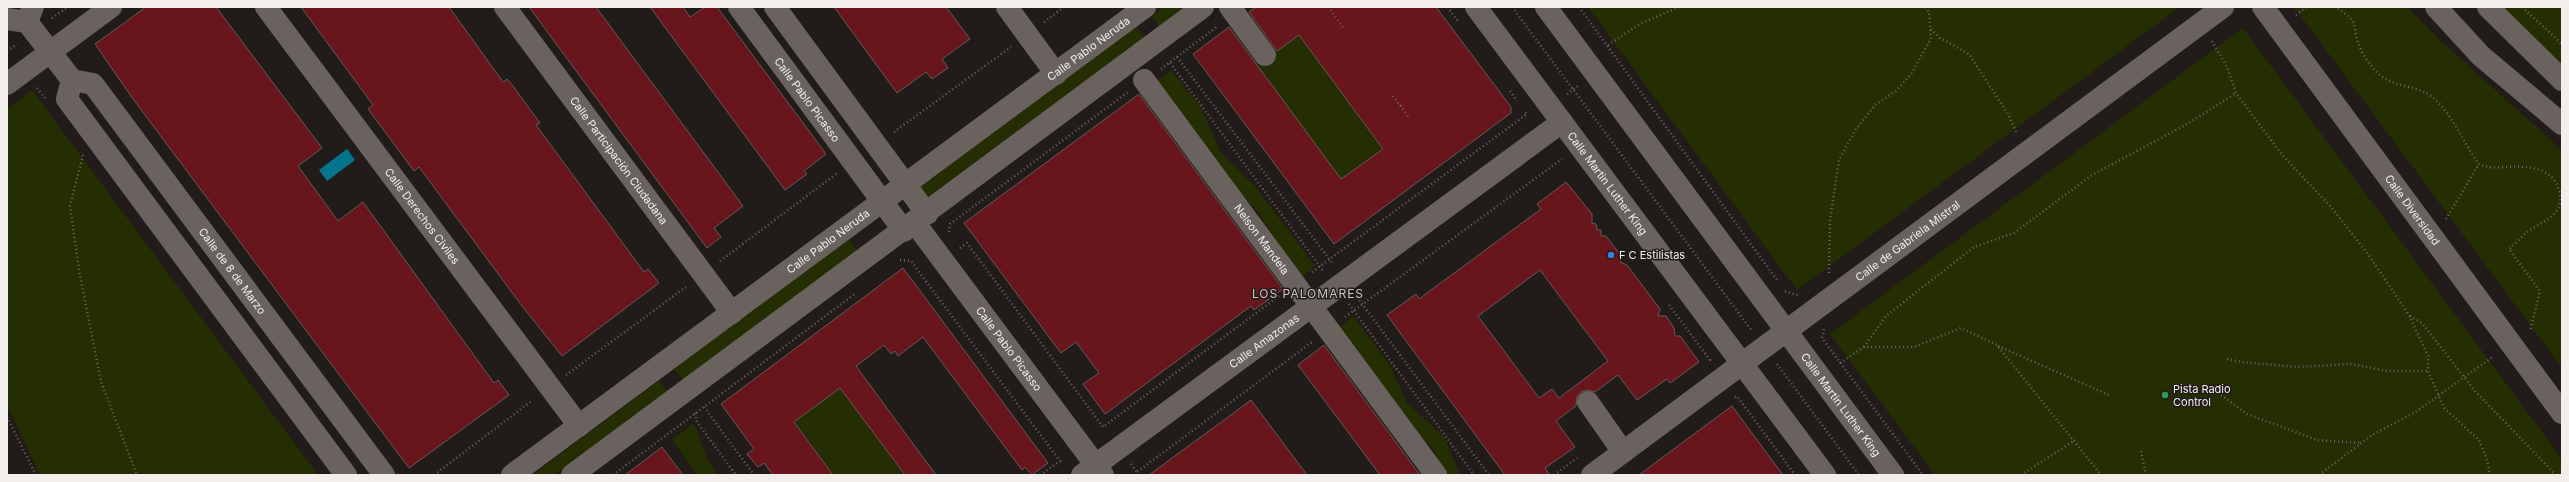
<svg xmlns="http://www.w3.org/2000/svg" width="2569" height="482" viewBox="0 0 2569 482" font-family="Inter,sans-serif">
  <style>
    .green { fill: #252e03 }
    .water { fill: #04758c }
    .building { fill: #68151c; stroke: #635c5b; fill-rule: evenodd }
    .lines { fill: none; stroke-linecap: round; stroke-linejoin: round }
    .path { stroke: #6a6663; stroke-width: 2.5; stroke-dasharray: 1 3; stroke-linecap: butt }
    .minor { stroke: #69625f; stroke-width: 22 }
    .shop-dot { fill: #3f7fe0; stroke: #211c19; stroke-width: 1.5 }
    .leisure-dot { fill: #2e9e5b; stroke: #211c19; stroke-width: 1.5 }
    .labels { text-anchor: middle; stroke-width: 3; stroke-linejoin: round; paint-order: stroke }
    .street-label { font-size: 11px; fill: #f1eeec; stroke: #211c19 }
    .poi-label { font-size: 11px; fill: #f1eeec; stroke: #211c19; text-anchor: start }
    .neighbourhood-label { font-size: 12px; letter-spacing: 1px; fill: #ccc5c1; stroke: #211c19 }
  </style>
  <rect width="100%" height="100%" fill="#211c19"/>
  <path class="green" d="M1164,7H1186L1160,27L1152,16Z
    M1588,7H2180L1797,290Z
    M2294,7H2407L2440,40L2562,150V368Z
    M2498,7H2562V66Z
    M1136,27L1144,38L927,197L920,187Z
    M2243,28L2562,459V473L2560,475H1935L1830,334Z
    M1299,35L1383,149L1341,179L1257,66Z
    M1171,70L1201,108L1221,153L1256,187L1315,266L1296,281L1282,264L1267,226L1257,210L1237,192L1155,83Z
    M32,90L318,475H40L7,405V109Z
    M849,239L857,251L683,380L674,369Z
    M1353,316L1391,367L1406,402L1444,437L1460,475H1445L1434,451L1427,442L1401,421L1337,329Z
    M659,381L667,391L554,475H532Z
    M840,388L904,475H834L795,422Z
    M694,423L707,458L718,475H698L672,440Z"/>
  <path class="water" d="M347,149L355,160L327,181L319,170Z"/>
  <path class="building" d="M146,7H216L322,148L298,166L338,221L363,202L494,383L498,380L509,395L409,468L133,99L95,44Z
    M301,7H449L503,82L507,79L513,86L540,123L536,125L644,272L648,269L659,283L562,356L522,306L419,167L414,171L368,109L373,105Z
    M529,7H596L743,206L714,228L721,237L707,248Z
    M650,7H683L690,17L705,7H717L826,154L804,171L807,174L785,190Z
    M834,7H946L970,39L942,59L948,68L932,79L926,72L897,93Z
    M1256,7H1436L1511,107V113L1334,244L1193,54L1229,27L1341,179L1383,149L1299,35L1277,51L1249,12Z
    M1139,94L1283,289L1254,310L1251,306L1105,414L1083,384L1099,373L1076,342L1061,353L964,223Z
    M1566,182L1592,214V223L1596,224L1597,230H1601V236H1606L1622,257L1620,262L1627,265L1660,309L1658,316H1666L1674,328L1675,336H1680L1699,362L1670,383L1667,379L1637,400L1618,375L1595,392L1587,390L1581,392L1577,397L1576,406L1556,421L1575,447L1545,468L1550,475H1505L1387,315L1416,294L1419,299L1541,209L1537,204ZM1540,270L1608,361L1559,398L1552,389L1539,398L1478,316Z
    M903,268L1048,463L1032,475L1025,467L1022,470L923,337L898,356L895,351L891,354L884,345L856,366L936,475H905L840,388L794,422L833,475H773L764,463L758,467L747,454L754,449L721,404Z
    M1324,345L1420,475H1380L1304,373L1298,365Z
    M1251,400L1307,475H1149L1224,420Z
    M1732,406L1783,475H1639L1694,434Z
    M662,447L683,475H625Z"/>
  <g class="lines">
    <path class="path" d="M1328,7L1344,29
      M1447,7L1458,21
      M1512,7L1752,331
      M1579,7L1777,280
      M2334,7C2363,22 2350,27 2361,50C2364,56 2369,63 2373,68C2390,90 2413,82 2432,97C2453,114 2463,143 2479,164C2494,171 2508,165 2524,167C2538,168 2551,172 2557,185C2569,213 2546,219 2527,232C2521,237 2515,244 2509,249L2540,291L2530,331
      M2522,7L2562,44
      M2296,15L2307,7
      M52,18L68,7
      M1044,22L1064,7
      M1931,29L1940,38L1969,54L2008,114L2017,134
      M2212,41L2227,67L2236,93L2283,156L2331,207L2368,254L2409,315L2428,356V371L2444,408L2479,440L2487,460L2490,475
      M1608,45L1640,24L1679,7
      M7,51L17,44
      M1177,57L1333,264
      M1170,63L1324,272
      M1161,69L1218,26
      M37,88L46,99
      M1510,91L1517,101
      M1567,94L1579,85
      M1393,96L1408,116
      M1400,106L1404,104
      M894,132L1011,47
      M83,155L70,206L79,270L101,382L137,475
      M2446,219L2479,164
      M949,232L950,224L1128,92
      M960,248L967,243L1103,427L1279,296
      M900,260L911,261L922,276L1060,461L1040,475
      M720,261L836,174
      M1312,272L1527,114L1525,112
      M1829,273L1830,220L1839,160L1856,129L1875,105L1896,91L1911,74L1931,39L1929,12L1925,7
      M1785,291L1799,296
      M1357,297L1489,475
      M1349,304L1474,475
      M1669,305L1710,360L1709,361
      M2410,316L2422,323L2475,391L2556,475
      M1345,317L1562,159
      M1824,329L1822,338L1923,475
      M1998,346L2109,395
      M1864,347L1886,316L1974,247L2014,233L2092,175L2189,123L2236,93
      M2227,359L2242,362L2296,367L2351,364L2387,371H2428
      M1840,363L1864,347H1914L1961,328L1997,345L2101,475
      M1777,364L1859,475
      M566,375L686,287
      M2221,395L2247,414L2317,440L2360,443
      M1735,397L1737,396L1795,475
      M704,407L754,475
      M695,413L697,422L736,475
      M7,417L36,475
      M2561,446H2562
      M2141,451L2146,475
      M1131,464L1137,472
      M434,475L533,400
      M613,475L856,293
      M1139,475L1137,472L1312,342
      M1554,475L1577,458
      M2021,475L2075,440
      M2319,475L2372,435L2414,413L2494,356"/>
    <g class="minor">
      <path id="s1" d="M266,7L579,426"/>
      <path id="s2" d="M505,7L732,313"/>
      <path id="s3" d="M739,7L904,231"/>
      <path d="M775,7L927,214"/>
      <path d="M1007,7L1056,74"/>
      <path d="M1230,7L1265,55"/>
      <path id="s4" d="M1476,7L1825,475"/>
      <path id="s5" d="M1546,7L1893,475"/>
      <path id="s6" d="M2263,7L2562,413"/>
      <path d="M2436,7L2481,56L2562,124"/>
      <path d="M2488,7L2562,80"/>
      <path d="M7,19L27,22L33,7"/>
      <path id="s7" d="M27,22L72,80L93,84L384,475"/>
      <path d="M72,80L67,99L346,475"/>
      <path id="s8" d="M1144,80L1436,475"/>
      <path d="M7,84L111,7"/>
      <path id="s9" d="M915,223L1103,475"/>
      <path d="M1588,402L1623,452"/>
      <path id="s10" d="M512,475L1145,7"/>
      <path d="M572,475L1203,7"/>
      <path id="s11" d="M1082,475L1562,122"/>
      <path id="s12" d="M1592,475L2223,7"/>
    </g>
  </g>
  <circle class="shop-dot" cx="1611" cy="255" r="4"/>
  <circle class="leisure-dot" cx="2165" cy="395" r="4"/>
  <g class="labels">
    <g class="street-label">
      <text dy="4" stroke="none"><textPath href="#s10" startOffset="717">Calle Pablo Neruda</textPath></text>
      <text dy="4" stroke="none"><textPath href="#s3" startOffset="115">Calle Pablo Picasso</textPath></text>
      <text dy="4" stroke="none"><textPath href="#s2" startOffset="191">Calle Participación Ciudadana</textPath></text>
      <text dy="4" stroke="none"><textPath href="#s4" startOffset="220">Calle Martin Luther King</textPath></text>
      <text dy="4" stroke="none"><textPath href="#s6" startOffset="252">Calle Diversidad</textPath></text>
      <text dy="4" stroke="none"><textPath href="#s1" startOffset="261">Calle Derechos Civiles</textPath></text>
      <text dy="4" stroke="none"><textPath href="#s8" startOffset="198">Nelson Mandela</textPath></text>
      <text dy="4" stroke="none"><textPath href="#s10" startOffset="393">Calle Pablo Neruda</textPath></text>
      <text dy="4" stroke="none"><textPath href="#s12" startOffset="393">Calle de Gabriela Mistral</textPath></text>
      <text dy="4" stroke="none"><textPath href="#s7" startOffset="328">Calle de 8 de Marzo</textPath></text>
      <text dy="4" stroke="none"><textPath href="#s11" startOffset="226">Calle Amazonas</textPath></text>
      <text dy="4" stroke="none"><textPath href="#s9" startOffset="157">Calle Pablo Picasso</textPath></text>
      <text dy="4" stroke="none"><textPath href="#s5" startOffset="495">Calle Martin Luther King</textPath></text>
    </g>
    <g class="poi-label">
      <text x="1619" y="259">F C Estilistas</text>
      <text x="2173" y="393">Pista Radio<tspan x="2173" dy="13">Control</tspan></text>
    </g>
    <g class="neighbourhood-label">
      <text x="1308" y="298">LOS PALOMARES</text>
    </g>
  </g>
  <rect width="2569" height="482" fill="none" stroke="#f1eeec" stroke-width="16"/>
</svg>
